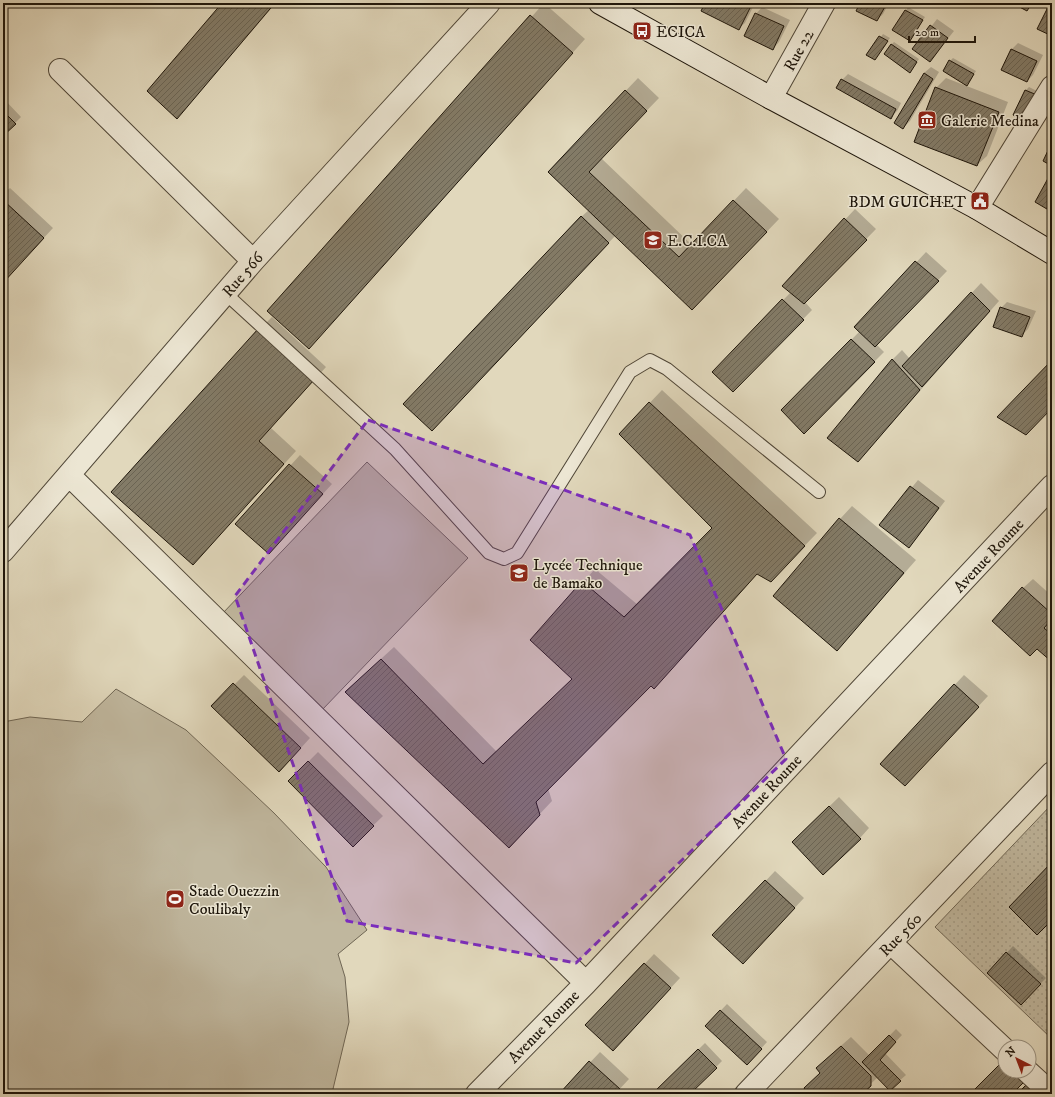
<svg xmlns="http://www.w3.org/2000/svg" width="1055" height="1097" viewBox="0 0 1055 1097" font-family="'IM FELL DW Pica',serif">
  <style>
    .grass { fill: url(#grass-dots); stroke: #6f6654 }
    .garden { fill: #c0b79e; stroke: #6f6654 }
    .shadow { fill: #0003 }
    .building { fill: url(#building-hatch); stroke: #1e160b }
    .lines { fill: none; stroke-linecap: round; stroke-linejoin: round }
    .service-casing { stroke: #4f4637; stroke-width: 14 }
    .minor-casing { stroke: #4f4637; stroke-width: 24 }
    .secondary-casing { stroke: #1e160b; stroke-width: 24 }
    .service { stroke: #ece6d3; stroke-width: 12 }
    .minor { stroke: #ece6d3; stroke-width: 22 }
    .secondary { stroke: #ece6d3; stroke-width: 22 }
    .marked { fill: #7b2cbf; fill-opacity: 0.2; stroke: #7b2cbf; stroke-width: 3; stroke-dasharray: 8 5; stroke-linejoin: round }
    .labels { text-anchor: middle; stroke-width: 3; stroke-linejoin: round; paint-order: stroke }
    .poi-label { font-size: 16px; fill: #1e160b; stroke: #ece6d3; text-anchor: start }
    .street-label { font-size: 16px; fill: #1e160b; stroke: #ece6d3 }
  </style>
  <defs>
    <pattern id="grass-dots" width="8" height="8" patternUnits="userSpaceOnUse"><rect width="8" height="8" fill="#c0b79e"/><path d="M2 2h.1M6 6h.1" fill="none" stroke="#a59d87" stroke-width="1.8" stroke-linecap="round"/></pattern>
    <pattern id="building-hatch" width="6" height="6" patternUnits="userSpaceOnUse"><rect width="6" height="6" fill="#837b67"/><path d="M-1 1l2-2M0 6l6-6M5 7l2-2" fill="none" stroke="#6b6453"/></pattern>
  </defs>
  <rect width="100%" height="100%" fill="#e1d8bc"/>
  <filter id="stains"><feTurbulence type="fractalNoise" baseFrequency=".005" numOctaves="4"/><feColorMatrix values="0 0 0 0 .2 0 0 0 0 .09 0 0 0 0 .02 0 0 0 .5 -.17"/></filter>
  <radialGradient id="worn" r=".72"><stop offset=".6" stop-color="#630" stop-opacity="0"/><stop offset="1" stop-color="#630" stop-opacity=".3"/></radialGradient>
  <path class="grass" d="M1052,804V1039L935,927Z"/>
  <path class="garden" d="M367,462L468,558L322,710L222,614Z
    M116,689L186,730L274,813L326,867L367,930L338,954L345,977L349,1022L333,1089L330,1094H3V722L30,717L82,722Z"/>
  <path class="shadow" d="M223,3H276L177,118Z
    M544,3L585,39L309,347L268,311Z
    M706,3H755L745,23L738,29Z
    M861,3H889L883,14L877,20Z
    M762,7L790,20L779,42L773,49L756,14Z
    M908,7L925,17L910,40L894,30Z
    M937,19L954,31L930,61L914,49Z
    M883,34L890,38L875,59L868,55Z
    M894,42L919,59L910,71L891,45Z
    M1018,43L1043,55L1033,75L1027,81L1011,50Z
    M953,58L976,71L967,85L950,61Z
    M931,67L939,72L910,121L903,128L924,73Z
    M848,74L901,103L897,111L890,118L842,80Z
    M638,78L659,98L601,158L692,245L746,188L779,219L705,296L616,235L444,417L581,217L589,210L549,171Z
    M946,78L1008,102L987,156L977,165L936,88Z
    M1029,87L1039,92L1015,114L1026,90Z
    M3,98L21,117L3,135Z
    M10,188L53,228L3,282V194Z
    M855,209L876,229L805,302L812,310L733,391L713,372L791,292L783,286Z
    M926,252L947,271L876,344L884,352L804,432L782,410L860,331L856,327Z
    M981,283L999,301L867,451L892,360L902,350L910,359Z
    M1007,302L1036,311L1028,329L1021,336L1001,308Z
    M272,317L326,367L271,428L296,451L205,551L259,330Z
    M662,390L817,533L783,568L758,573L666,675L651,685L548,788L552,801L521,834L359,679L394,647L497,752L574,679L583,582L595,569L638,605L714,528L620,434Z
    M300,455L332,484L278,543L237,524Z
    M918,480L945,501L915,540L881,525Z
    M852,506L916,560L837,650L840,519Z
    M1033,579L1052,596V661L1023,588Z
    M244,675L310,738L289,761L213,706Z
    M964,675L988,696L914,775L881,763Z
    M318,752L383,816L353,845L289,781Z
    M839,797L869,828L860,838L803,832Z
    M775,871L804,898L752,953L714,935Z
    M1013,946L1046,978L1021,1004L988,973Z
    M654,954L680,978L622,1040L587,1025Z
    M727,1004L767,1042L747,1064L706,1026Z
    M896,1029L902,1035L885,1053L906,1075L890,1089L894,1094H882L888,1088L878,1077L860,1094H809L827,1058L851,1037L870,1056Z
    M705,1043L722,1061L689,1094H653Z
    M600,1052L629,1079L615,1094H560Z
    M799,1090L803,1094H796Z"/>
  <path class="building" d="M222,3H275L177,119L147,91Z
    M705,3H740L750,8L739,30L701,11Z
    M860,3H887L877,21L856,11Z
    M1012,3H1032L1027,11Z
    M1050,3H1052V36L1037,29Z
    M905,10L923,20L910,41L892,30Z
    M755,13L784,26L773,50L744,36Z
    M530,15L573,53L309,349L267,311Z
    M930,25L948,38L930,62L912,49Z
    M879,36L888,41L875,60L866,55Z
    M891,44L917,62L910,73L884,54Z
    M1011,49L1037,61L1027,82L1001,70Z
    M949,60L974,74L967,86L943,71Z
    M924,73L933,79L903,129L894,123Z
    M841,79L896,109L891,119L836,88Z
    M935,87L999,112L977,166L914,142Z
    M625,90L647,111L589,172L679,257L733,200L767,232L692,310L548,172Z
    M1025,90L1037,95L1025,120L1013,115Z
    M3,111L16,124L3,136Z
    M1052,142V166L1043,161Z
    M1052,171V212L1035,202Z
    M3,200L44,238L3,283Z
    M581,216L609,243L432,431L403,404Z
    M844,218L867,240L804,304L782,286Z
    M915,261L939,281L875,347L854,327Z
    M971,292L990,311L922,387L902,366Z
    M782,299L804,320L733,392L712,372Z
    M1000,307L1030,317L1022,337L993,327Z
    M258,329L314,380L259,441L284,464L193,565L111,492Z
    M851,339L875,362L804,434L781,410Z
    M892,359L920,390L858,462L827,438Z
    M1052,360V408L1026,435L997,417Z
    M649,402L805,546L771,582L757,574L654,689L651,686L536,802L540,815L509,848L345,692L381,659L483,764L572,679L530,640L582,581L624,617L712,528L619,434Z
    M289,464L323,494L269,554L235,524Z
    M910,486L939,508L909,548L879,525Z
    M839,518L904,573L837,651L773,596Z
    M1022,587L1052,614V619L1044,628L1052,635V662L1037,649L1030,656L992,621Z
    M233,683L301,748L279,772L211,706Z
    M954,684L979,707L905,786L880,764Z
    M308,761L374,826L353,847L288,781Z
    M829,806L861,839L823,875L792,842Z
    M1052,862V920L1037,935L1009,907Z
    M765,880L795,908L743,964L712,935Z
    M1006,952L1041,984L1021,1005L987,973Z
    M644,963L671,988L613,1051L585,1025Z
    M720,1010L762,1049L747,1065L705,1026Z
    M889,1035L896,1042L880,1060L901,1081L890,1091L862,1062Z
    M841,1046L871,1076V1086L862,1094H807L804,1088L820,1073L816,1068Z
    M698,1049L717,1068L690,1094H652Z
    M1005,1059V1071H1022L1029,1077L1012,1094H977L973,1091Z
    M589,1061L620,1089L616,1094H559Z
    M1032,1079L1047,1094H1017Z"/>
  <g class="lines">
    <defs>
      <path id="service" d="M225,293L395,449L489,553L504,559L517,553L630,372L650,360L667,369L819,492"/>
      <path id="minor" d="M60,70L253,261
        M771,98L824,3
        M977,208L1052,87
        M69,475L586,983
        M3,551L253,261L489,3
        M891,943L1005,1050
        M1027,1071L1052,1094
        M477,1094L586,983L1052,486
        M746,1094L1052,773"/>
      <path id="secondary" d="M600,3L771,98L977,208L1052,253"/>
    </defs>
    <use href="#service" class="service-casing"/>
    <use href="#minor" class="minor-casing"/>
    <use href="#secondary" class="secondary-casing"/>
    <use href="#service" class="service"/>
    <use href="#minor" class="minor"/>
    <use href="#secondary" class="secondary"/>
  </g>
  <path class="marked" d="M368,420L690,535L786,759L576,963L347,921L235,596Z"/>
  <defs>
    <symbol id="bus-square" viewBox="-11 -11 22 22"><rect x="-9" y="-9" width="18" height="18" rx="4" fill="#8f2418" stroke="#ece6d3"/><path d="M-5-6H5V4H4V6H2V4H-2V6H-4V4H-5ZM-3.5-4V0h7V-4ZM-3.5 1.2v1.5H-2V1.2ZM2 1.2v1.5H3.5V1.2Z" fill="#fff"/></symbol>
    <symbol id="museum-square" viewBox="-11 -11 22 22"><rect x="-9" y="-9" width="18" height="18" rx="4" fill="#8f2418" stroke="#ece6d3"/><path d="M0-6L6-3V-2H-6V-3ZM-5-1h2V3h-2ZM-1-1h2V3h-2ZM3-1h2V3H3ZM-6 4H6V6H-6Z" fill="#fff"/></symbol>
    <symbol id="civic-square" viewBox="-11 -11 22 22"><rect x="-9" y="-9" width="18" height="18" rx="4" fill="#8f2418" stroke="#ece6d3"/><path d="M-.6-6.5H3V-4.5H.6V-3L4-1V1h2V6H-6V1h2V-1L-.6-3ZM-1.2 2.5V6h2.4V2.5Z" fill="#fff"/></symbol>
    <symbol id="school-square" viewBox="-11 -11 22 22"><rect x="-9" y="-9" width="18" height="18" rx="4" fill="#8f2418" stroke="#ece6d3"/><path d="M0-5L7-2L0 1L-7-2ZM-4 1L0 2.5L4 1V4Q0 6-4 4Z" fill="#fff"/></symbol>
    <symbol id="stadium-square" viewBox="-11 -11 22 22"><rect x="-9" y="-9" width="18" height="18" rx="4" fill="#8f2418" stroke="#ece6d3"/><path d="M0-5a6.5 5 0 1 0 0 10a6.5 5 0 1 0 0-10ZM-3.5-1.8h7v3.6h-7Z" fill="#fff"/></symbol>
  </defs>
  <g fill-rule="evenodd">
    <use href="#bus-square" x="631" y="20" width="22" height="22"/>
    <use href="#museum-square" x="916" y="109" width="22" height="22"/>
    <use href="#civic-square" x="969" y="190" width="22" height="22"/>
    <use href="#school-square" x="642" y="229" width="22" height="22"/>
    <use href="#school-square" x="508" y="562" width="22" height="22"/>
    <use href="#stadium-square" x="164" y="888" width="22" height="22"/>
  </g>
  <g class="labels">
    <g class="poi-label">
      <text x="656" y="37">ECICA</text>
      <text x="941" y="126">Galerie Medina</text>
      <text x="966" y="207" text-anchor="end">BDM GUICHET</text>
      <text x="667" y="246">E.C.I.CA</text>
      <text x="533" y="570">Lycée Technique<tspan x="533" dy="18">de Bamako</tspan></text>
      <text x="189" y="896">Stade Ouezzin<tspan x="189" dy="18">Coulibaly</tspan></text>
    </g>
    <g class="street-label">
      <text transform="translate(798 50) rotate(-61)" y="6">Rue 22</text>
      <text transform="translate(242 274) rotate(-49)" y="6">Rue 566</text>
      <text transform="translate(988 555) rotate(-47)" y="6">Avenue Roume</text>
      <text transform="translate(766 791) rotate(-47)" y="6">Avenue Roume</text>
      <text transform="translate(900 934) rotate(-46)" y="6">Rue 560</text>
      <text transform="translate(543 1026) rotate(-46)" y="6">Avenue Roume</text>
    </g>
  </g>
  <rect width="1055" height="1097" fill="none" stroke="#e1d8bc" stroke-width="16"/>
  <rect x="4" y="4" width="1047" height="1089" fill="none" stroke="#1e160b" stroke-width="2"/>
  <rect x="8" y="8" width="1039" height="1081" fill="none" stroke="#1e160b"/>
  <g transform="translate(1017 1059) rotate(318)"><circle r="19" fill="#ece6d3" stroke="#9a9383"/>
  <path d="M0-3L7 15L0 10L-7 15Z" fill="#8f2418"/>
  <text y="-6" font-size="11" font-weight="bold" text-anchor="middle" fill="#1e160b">N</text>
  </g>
  <path d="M909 36v6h66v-6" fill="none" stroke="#1e160b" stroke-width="2"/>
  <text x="915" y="36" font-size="12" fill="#1e160b" stroke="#ece6d3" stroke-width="3" paint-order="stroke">20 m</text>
  <rect width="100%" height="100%" filter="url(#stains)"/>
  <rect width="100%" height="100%" fill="url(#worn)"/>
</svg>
